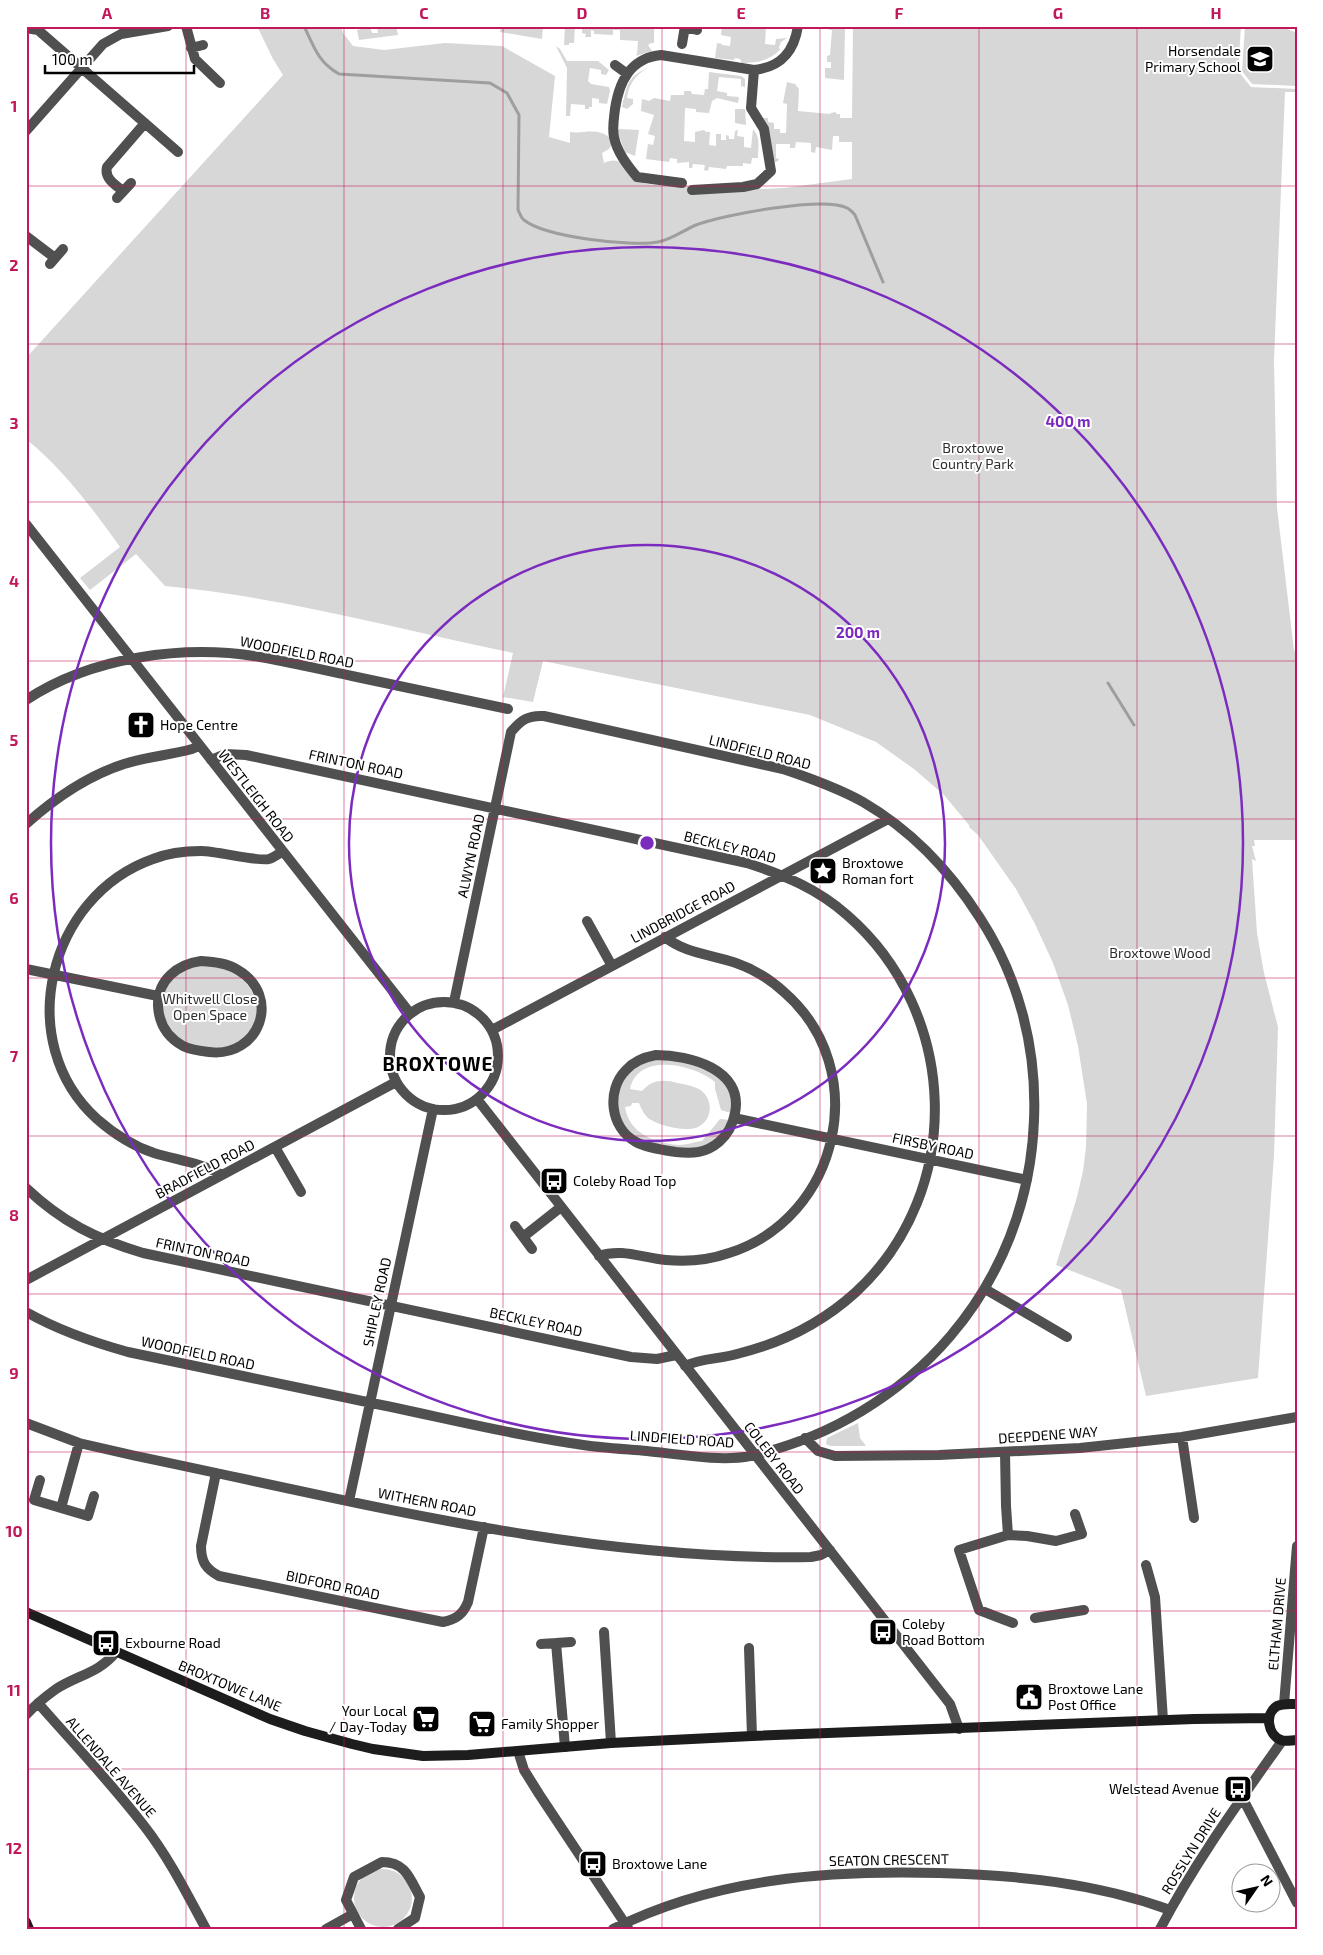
<svg xmlns="http://www.w3.org/2000/svg" width="1323" height="1955" viewBox="0 0 1323 1955" font-family="'Exo 2',sans-serif">
  <style>
    .green { fill: #d7d7d7 }
    .lines { fill: none; stroke-linecap: round; stroke-linejoin: round }
    .stream { stroke: #9e9e9e; stroke-width: 3 }
    .street { stroke: #505050; stroke-width: 10 }
    .secondary { stroke: #1d1d1d; stroke-width: 10 }
    .grid { fill: none; stroke: #c2185b; stroke-width: 1; stroke-opacity: 0.55 }
    .ring { fill: none; stroke: #7b2cbf; stroke-width: 2.5 }
    .labels { text-anchor: middle; stroke-width: 4; stroke-linejoin: round; paint-order: stroke }
    .poi-label { font-size: 14px; fill: #000; stroke: #fff; text-anchor: start }
    .park-label { font-size: 14px; fill: #2e2e2e; stroke: #fff }
    .street-label { font-size: 14px; fill: #000; stroke: #fff }
    .district-label { font-size: 19px; font-weight: bold; letter-spacing: 1px; fill: #000; stroke: #fff }
    .centre { fill: #7b2cbf; stroke: #fff; stroke-width: 2.5 }
    .ring-label { font-size: 15px; text-anchor: middle; font-weight: bold; fill: #7b2cbf; stroke: #fff; stroke-width: 4; stroke-linejoin: round; paint-order: stroke }
    .neatline { fill: none; stroke: #c2185b; stroke-width: 2 }
    .grid-label { font-size: 16px; text-anchor: middle; font-weight: bold; fill: #c2185b }
  </style>
  <rect width="100%" height="100%" fill="#fff"/>
  <path class="green" d="M257,26H341L343,33L353,46L384,50L445,43L502,46L555,76L549,137L570,143V132C585,134 597,127 610,138L611,146L609,149L602,153L604,163C626,153 628,177 643,183C653,186 677,185 688,186V192L784,188L852,179V142H839V136H833L832,150L816,147L815,153L811,152V143L796,142L795,148H790V144H776V158L779,159L778,161L774,163L760,118H768V122L774,123V129H780V133H786L787,104L783,103L787,82L795,84L799,89L798,111L830,114L831,113L836,112V114H840V118H852L853,26H1241L1238,71L1251,87L1297,89V92H1285L1274,360L1277,508L1294,650L1297,654V840H1254L1255,846H1252L1256,861L1252,859L1257,933L1264,973L1278,1027L1274,1155L1258,1378L1146,1396L1121,1290L1056,1265L1077,1197L1083,1171L1086,1147L1087,1104L1078,1046L1068,1005L1053,963L1035,924L1016,889L978,835L969,827V825L944,795L914,769L876,742L810,715L543,661L533,702L503,697L513,653C398,629 283,597 165,586L136,554L90,590L80,578L120,547C93,509 63,469 26,439V358L283,75L273,59Z
    M377,26H396L398,35L359,40L357,30L370,27L372,33H378Z
    M501,26H543L542,39L500,32Z
    M565,26H575L574,43H569V45H564Z
    M579,26H654V43H651L648,45L652,51L636,56L637,54L638,41L620,40V30H613V35L594,34V31L591,30V37H585L586,34L582,33V27Z
    M722,26L766,27L765,44L775,45L776,39L787,38L781,42L779,47L780,50C768,61 758,63 742,63L740,59L735,58L734,60L715,58L717,43L722,44V45L730,46L731,37L721,35Z
    M828,26H845L844,80L825,78V68H831V62H827V56L830,55L832,30H829Z
    M1245,26H1280L1297,33V86L1252,84L1242,71Z
    M556,46L560,49L567,61H598L609,70L606,75L601,74V70L590,68L588,81L591,84L609,87L610,91L607,104L599,103V99L592,98V107H589V109H585V105L571,104L570,116H566L567,68Z
    M653,65C639,72 629,81 627,98L633,99V104L627,109L622,107C628,80 628,77 653,65Z
    M709,72L741,76L745,79V87L741,86V79L719,77L717,91L727,93V96L739,97L738,103L717,98L712,101L709,113L696,112V109L685,108L684,141L695,142V132L704,130L706,132H710L709,145L716,146V134H721V140H726V135L729,136V139H734L735,131L738,130L737,136L744,137V147L751,148L753,129C761,138 758,147 758,158H752L751,164L743,163V166H727L726,169L709,167L708,171L704,170L705,165L693,164L692,168H689V162L677,163V159L670,158L669,162L646,159L648,144L653,145L655,136L648,134L654,115L641,111L642,99L649,101L654,98L670,101L671,95H684V91H691L692,94L704,95L705,89H708Z
    M735,109H745L746,125L735,123Z
    M620,129L639,130L635,156L625,152L617,130Z
    M200,965C210,966 223,967 233,972C254,984 266,1013 249,1033C238,1045 231,1047 216,1047C207,1047 198,1048 189,1044C163,1033 150,990 178,973C185,969 193,967 200,965Z
    M656,1059L688,1062L716,1073L731,1092V1113L721,1110L715,1089V1082C693,1064 638,1052 630,1089L642,1091C652,1080 663,1079 677,1083C684,1084 693,1086 699,1089C714,1098 713,1120 698,1127C687,1133 655,1125 647,1117C643,1113 641,1108 639,1103H632L631,1106L625,1107C629,1133 654,1143 678,1145C686,1145 694,1142 702,1141L720,1119L730,1120C725,1131 713,1146 700,1149C694,1150 687,1148 681,1148C649,1147 610,1132 619,1093C625,1071 636,1066 656,1059Z
    M858,1423L860,1438L866,1446H830L826,1444L827,1438L831,1436Z
    M354 1898a29 29 0 1 1 58 0a29 29 0 1 1-58 0Z"/>
  <g class="lines">
    <path class="stream" d="M304,26C314,47 318,62 339,74L490,83L507,93L519,115L518,210C520,213 521,218 524,220C545,237 631,247 658,242C671,240 684,230 696,225C721,215 824,196 847,208C850,209 853,213 855,215L883,282
      M1108,683L1134,725"/>
    <path class="street" d="M186,26L195,59L220,83
      M685,27L697,30
      M26,28L38,30L178,152
      M682,44L685,26
      M191,48L203,45
      M615,65L626,73
      M26,131L103,44L121,34L168,26
      M682,183L637,177C627,165 617,152 614,137C612,128 614,118 615,109C619,82 630,58 661,55L754,70C781,67 794,52 798,26
      M692,190L743,187L757,184L771,171L764,129L751,108L754,70
      M123,191C115,185 104,178 107,167L145,123
      M117,198L131,183
      M26,236L55,258
      M50,264L63,249
      M26,524L410,1013
      M26,700C91,657 184,644 260,657C291,662 321,670 352,676C404,687 456,698 508,709
      M211,760L225,754L246,755L747,863C784,875 818,889 847,915C959,1012 966,1190 856,1292C822,1323 782,1343 737,1354C720,1359 701,1358 685,1366
      M26,824C55,798 87,776 124,764C146,757 170,755 192,749L199,746
      M587,921L612,966
      M201,961C214,962 227,963 238,970C282,996 260,1058 209,1052C200,1051 191,1050 183,1046C167,1037 159,1024 158,1006C157,980 178,964 201,961Z
      M26,969L158,996
      M390 1056a54 54 0 1 1 108 0a54 54 0 1 1-108 0Z
      M492,1030L888,819
      M656,1055C689,1055 744,1069 735,1113C733,1124 727,1135 719,1142C706,1153 693,1154 676,1152C663,1150 647,1148 636,1142C610,1128 606,1090 626,1070C634,1061 645,1057 656,1055Z
      M477,1099L950,1704L959,1729
      M734,1118L1027,1180
      M275,1147L301,1192
      M222,1175C202,1163 177,1160 154,1153C133,1146 114,1134 97,1119C12,1042 48,896 153,859C168,853 185,851 201,851C217,851 258,862 269,859C273,858 278,854 282,852
      M26,1188C62,1222 96,1239 143,1253L631,1357L657,1359L676,1355
      M515,1226L532,1249
      M523,1237L561,1207
      M599,1256C622,1248 642,1258 666,1260C687,1262 709,1260 729,1253C840,1218 873,1069 784,992C771,980 753,969 736,963C711,954 686,954 665,937
      M26,1280L396,1082
      M985,1289L1067,1337
      M26,1312C58,1330 92,1342 128,1352C207,1369 288,1385 367,1402C437,1416 506,1434 577,1444C600,1448 624,1449 647,1451C677,1454 721,1462 750,1456C911,1419 1028,1286 1034,1120C1037,1048 1019,978 980,918C950,871 911,830 863,802C838,788 810,778 783,769L544,716C528,715 521,720 511,732L454,1002
      M26,1423L79,1443L136,1456C359,1502 582,1561 811,1557L821,1555L830,1550
      M1182,1437L1194,1518
      M805,1438L818,1451L835,1456L939,1455L1080,1448L1182,1437L1297,1417
      M1005,1452L1006,1506L1008,1535L959,1550L979,1610L1013,1623
      M216,1473L201,1546C201,1562 206,1569 219,1576L443,1622C457,1619 463,1614 468,1602L484,1527
      M40,1480L34,1500L88,1516L94,1496
      M349,1501L433,1109
      M61,1508L79,1443
      M1008,1535L1027,1536L1056,1541L1082,1534L1075,1514
      M1146,1565L1155,1597L1163,1720
      M1035,1618L1084,1610
      M604,1632L611,1743
      M556,1643L565,1747
      M541,1644L571,1642
      M749,1648L752,1736
      M38,1703C74,1744 112,1784 145,1827C169,1858 187,1894 206,1929
      M1284,1704L1297,1546
      M26,1715C35,1705 45,1697 56,1689C78,1675 99,1673 116,1652
      M518,1751L524,1770L539,1794L628,1928
      M1242,1797L1297,1903
      M326,1929L353,1914
      M361,1929L346,1900L354,1877L382,1862C406,1862 410,1879 420,1897L415,1918L398,1929
      M613,1929C715,1878 827,1870 939,1873C1017,1875 1096,1883 1170,1910
      M1160,1929C1195,1862 1239,1802 1282,1741"/>
    <path class="secondary" d="M26,1612L270,1719L305,1731L352,1744L373,1749L423,1756L468,1755L611,1743L752,1736L1194,1719L1269,1718
      M1297,1704C1290,1704 1283,1703 1277,1706C1264,1714 1268,1735 1281,1740C1285,1742 1292,1740 1297,1740
      M26,1922L29,1929"/>
  </g>
  <path class="grid" d="M186,26V1929M344,26V1929M503,26V1929M662,26V1929M820,26V1929M979,26V1929M1137,26V1929M26,186H1297M26,344H1297M26,502H1297M26,661H1297M26,819H1297M26,978H1297M26,1136H1297M26,1294H1297M26,1452H1297M26,1611H1297M26,1769H1297"/>
  <g class="ring">
    <circle cx="647" cy="843" r="298"/>
    <circle cx="647" cy="843" r="596"/>
  </g>
  <defs>
    <symbol id="school-square" viewBox="-11 -11 22 22"><rect x="-9" y="-9" width="18" height="18" rx="4" fill="#000" stroke="#fff"/><path d="M0-5L7-2L0 1L-7-2ZM-4 1L0 2.5L4 1V4Q0 6-4 4Z" fill="#fff"/></symbol>
    <symbol id="church-square" viewBox="-11 -11 22 22"><rect x="-9" y="-9" width="18" height="18" rx="4" fill="#000" stroke="#fff"/><path d="M-1.2-6h2.4v3.5h3.3v2.4h-3.3V6h-2.4V-.1h-3.3v-2.4h3.3Z" fill="#fff"/></symbol>
    <symbol id="sight-square" viewBox="-11 -11 22 22"><rect x="-9" y="-9" width="18" height="18" rx="4" fill="#000" stroke="#fff"/><path d="M0-6L1.8-2.2L6-1.7L2.9 1.2L3.7 5.4L0 3.3L-3.7 5.4L-2.9 1.2L-6-1.7L-1.8-2.2Z" fill="#fff"/></symbol>
    <symbol id="bus-square" viewBox="-11 -11 22 22"><rect x="-9" y="-9" width="18" height="18" rx="4" fill="#000" stroke="#fff"/><path d="M-5-6H5V4H4V6H2V4H-2V6H-4V4H-5ZM-3.5-4V0h7V-4ZM-3.5 1.2v1.5H-2V1.2ZM2 1.2v1.5H3.5V1.2Z" fill="#fff"/></symbol>
    <symbol id="civic-square" viewBox="-11 -11 22 22"><rect x="-9" y="-9" width="18" height="18" rx="4" fill="#000" stroke="#fff"/><path d="M-.6-6.5H3V-4.5H.6V-3L4-1V1h2V6H-6V1h2V-1L-.6-3ZM-1.2 2.5V6h2.4V2.5Z" fill="#fff"/></symbol>
    <symbol id="supermarket-square" viewBox="-11 -11 22 22"><rect x="-9" y="-9" width="18" height="18" rx="4" fill="#000" stroke="#fff"/><path d="M-6-5.5h2.5l.6 2H6L4.5 2H-2.5L-4.4-4H-6ZM-1.5 3.2a1.3 1.3 0 1 0 .1 0ZM3 3.2a1.3 1.3 0 1 0 .1 0Z" fill="#fff"/></symbol>
  </defs>
  <g fill-rule="evenodd">
    <use href="#school-square" x="1244" y="43" width="32" height="32"/>
    <use href="#church-square" x="125" y="709" width="32" height="32"/>
    <use href="#sight-square" x="807" y="855" width="32" height="32"/>
    <use href="#bus-square" x="538" y="1165" width="32" height="32"/>
    <use href="#bus-square" x="867" y="1616" width="32" height="32"/>
    <use href="#bus-square" x="90" y="1627" width="32" height="32"/>
    <use href="#civic-square" x="1013" y="1681" width="32" height="32"/>
    <use href="#supermarket-square" x="410" y="1703" width="32" height="32"/>
    <use href="#supermarket-square" x="466" y="1708" width="32" height="32"/>
    <use href="#bus-square" x="1222" y="1773" width="32" height="32"/>
    <use href="#bus-square" x="577" y="1848" width="32" height="32"/>
  </g>
  <g class="labels">
    <g class="poi-label">
      <text x="1241" y="56" text-anchor="end">Horsendale<tspan x="1241" dy="16">Primary School</tspan></text>
      <text x="160" y="730">Hope Centre</text>
      <text x="842" y="868">Broxtowe<tspan x="842" dy="16">Roman fort</tspan></text>
      <text x="573" y="1186">Coleby Road Top</text>
      <text x="902" y="1629">Coleby<tspan x="902" dy="16">Road Bottom</tspan></text>
      <text x="125" y="1648">Exbourne Road</text>
      <text x="1048" y="1694">Broxtowe Lane<tspan x="1048" dy="16">Post Office</tspan></text>
      <text x="407" y="1716" text-anchor="end">Your Local<tspan x="407" dy="16">/ Day-Today</tspan></text>
      <text x="501" y="1729">Family Shopper</text>
      <text x="1219" y="1794" text-anchor="end">Welstead Avenue</text>
      <text x="612" y="1869">Broxtowe Lane</text>
    </g>
    <g class="park-label">
      <text x="973" y="453">Broxtowe<tspan x="973" dy="16">Country Park</tspan></text>
      <text x="1160" y="958">Broxtowe Wood</text>
      <text x="210" y="1004">Whitwell Close<tspan x="210" dy="16">Open Space</tspan></text>
    </g>
    <g class="street-label">
      <text transform="translate(297 652) rotate(11)" y="5">WOODFIELD ROAD</text>
      <text transform="translate(760 752) rotate(14)" y="5">LINDFIELD ROAD</text>
      <text transform="translate(356 764) rotate(12)" y="5">FRINTON ROAD</text>
      <text transform="translate(256 796) rotate(52)" y="5">WESTLEIGH ROAD</text>
      <text transform="translate(730 847) rotate(14)" y="5">BECKLEY ROAD</text>
      <text transform="translate(471 856) rotate(-78)" y="5">ALWYN ROAD</text>
      <text transform="translate(683 912) rotate(-28)" y="5">LINDBRIDGE ROAD</text>
      <text transform="translate(933 1146) rotate(12)" y="5">FIRSBY ROAD</text>
      <text transform="translate(205 1169) rotate(-28)" y="5">BRADFIELD ROAD</text>
      <text transform="translate(203 1252) rotate(12)" y="5">FRINTON ROAD</text>
      <text transform="translate(377 1302) rotate(-78)" y="5">SHIPLEY ROAD</text>
      <text transform="translate(536 1322) rotate(12)" y="5">BECKLEY ROAD</text>
      <text transform="translate(198 1353) rotate(12)" y="5">WOODFIELD ROAD</text>
      <text transform="translate(1048 1435) rotate(-4)" y="5">DEEPDENE WAY</text>
      <text transform="translate(682 1439) rotate(4)" y="5">LINDFIELD ROAD</text>
      <text transform="translate(774 1458) rotate(52)" y="5">COLEBY ROAD</text>
      <text transform="translate(427 1502) rotate(11)" y="5">WITHERN ROAD</text>
      <text transform="translate(333 1585) rotate(12)" y="5">BIDFORD ROAD</text>
      <text transform="translate(1277 1624) rotate(-85)" y="5">ELTHAM DRIVE</text>
      <text transform="translate(230 1686) rotate(23)" y="5">BROXTOWE LANE</text>
      <text transform="translate(111 1767) rotate(49)" y="5">ALLENDALE AVENUE</text>
      <text transform="translate(1191 1851) rotate(-58)" y="5">ROSSLYN DRIVE</text>
      <text transform="translate(889 1860) rotate(-1)" y="5">SEATON CRESCENT</text>
    </g>
    <g class="district-label">
      <text x="438" y="1071">BROXTOWE</text>
    </g>
  </g>
  <circle cx="647" cy="843" r="8" class="centre"/>
  <g class="ring-label">
    <text x="1068" y="427">400 m</text>
    <text x="858" y="638">200 m</text>
  </g>
  <rect width="1323" height="1955" fill="none" stroke="#ffffff" stroke-width="55"/>
  <g transform="translate(1256 1888) rotate(56)"><circle r="24" fill="#ffffff" stroke="#999999"/>
  <path d="M0-4L9 19L0 12L-9 19Z" fill="#000000"/>
  <text y="-8" font-size="14" font-weight="bold" text-anchor="middle" fill="#000000">N</text>
  </g>
  <path d="M45 65v8h149v-8" fill="none" stroke="#000000" stroke-width="2.5"/>
  <text x="52" y="65" font-size="15" fill="#000000" stroke="#ffffff" stroke-width="4" paint-order="stroke">100 m</text>
  <rect x="28" y="28" width="1268" height="1900" class="neatline"/>
  <g class="grid-label">
    <text x="107" y="19">A</text>
    <text x="265" y="19">B</text>
    <text x="424" y="19">C</text>
    <text x="582" y="19">D</text>
    <text x="741" y="19">E</text>
    <text x="899" y="19">F</text>
    <text x="1058" y="19">G</text>
    <text x="1216" y="19">H</text>
    <text x="14" y="112">1</text>
    <text x="14" y="271">2</text>
    <text x="14" y="429">3</text>
    <text x="14" y="587">4</text>
    <text x="14" y="746">5</text>
    <text x="14" y="904">6</text>
    <text x="14" y="1062">7</text>
    <text x="14" y="1221">8</text>
    <text x="14" y="1379">9</text>
    <text x="14" y="1537">10</text>
    <text x="14" y="1696">11</text>
    <text x="14" y="1854">12</text>
  </g>
</svg>
